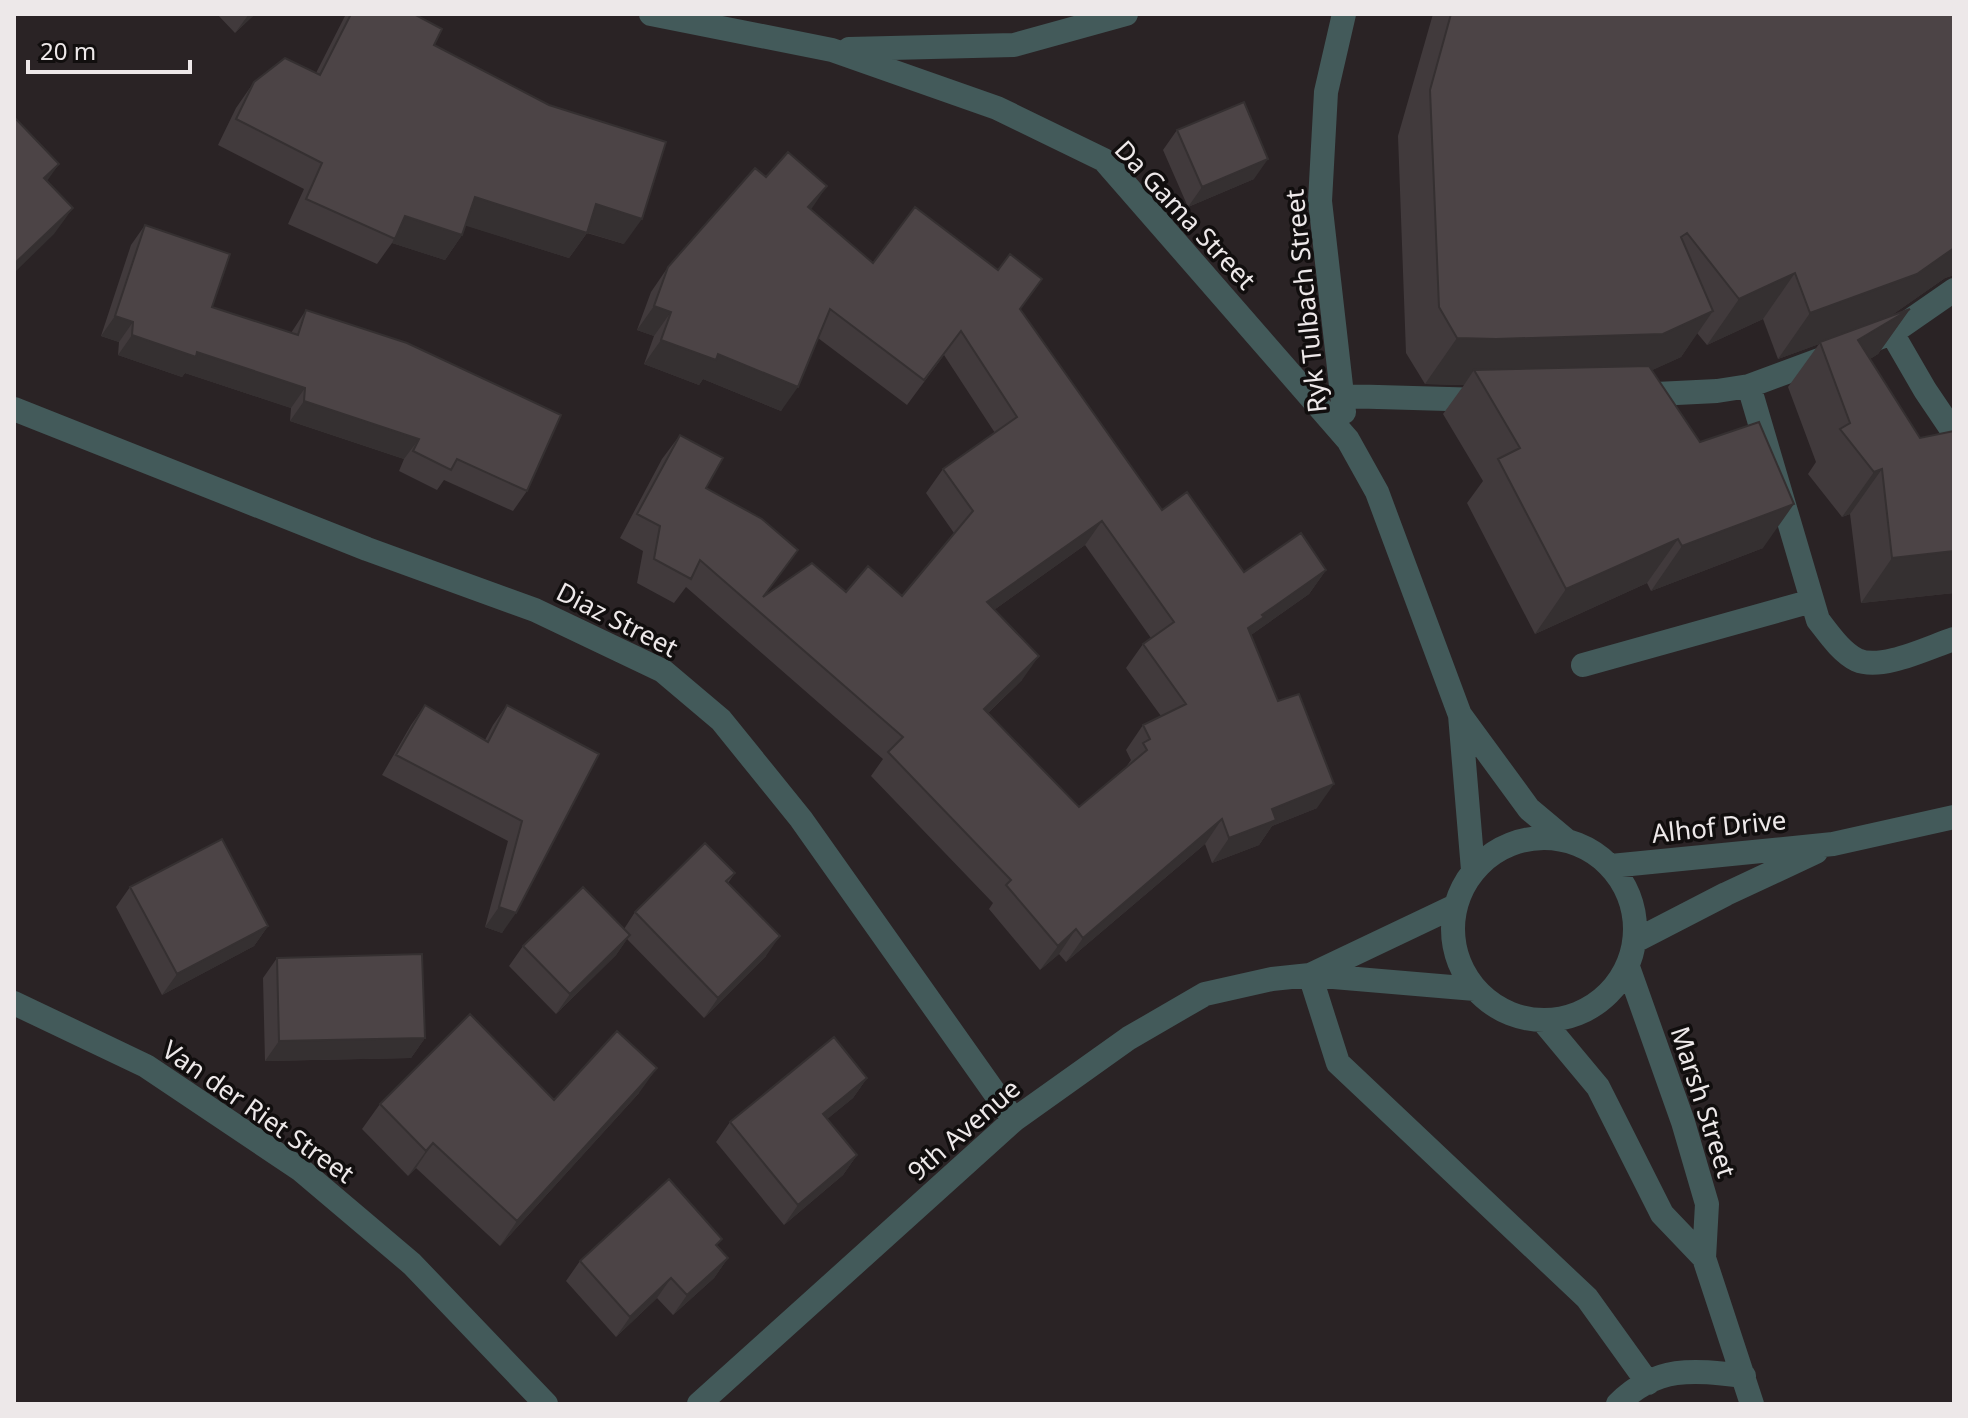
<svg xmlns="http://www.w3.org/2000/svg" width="1968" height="1418" viewBox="0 0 1968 1418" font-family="'Noto Sans',sans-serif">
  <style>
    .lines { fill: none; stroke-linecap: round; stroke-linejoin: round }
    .minor { stroke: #435a5a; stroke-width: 24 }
    .wall { fill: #413a3c; fill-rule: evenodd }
    .shaded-wall { fill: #353031 }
    .building { fill: #4c4446; stroke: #353031; stroke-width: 2; fill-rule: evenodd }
    .labels { text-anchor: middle; stroke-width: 7; stroke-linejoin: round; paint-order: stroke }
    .street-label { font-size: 26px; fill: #ede8e9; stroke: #110e0e }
  </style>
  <rect width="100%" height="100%" fill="#2a2325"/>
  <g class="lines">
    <path class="minor" d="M651,14L832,50L997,108L1104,160L1348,440L1377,492L1460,715L1473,870
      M1344,14L1326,92L1320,201L1344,412
      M849,49L1014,45L1126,14
      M1892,333L1925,390L1954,433
      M1749,386L1818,620C1829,634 1841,652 1857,660C1882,671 1929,647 1954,639
      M1636,395L1717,391L1749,386L1892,333L1954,290
      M1343,396L1483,400
      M14,409L367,549L535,610L663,671L721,720L801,819L1014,1120
      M1583,665L1812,601
      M1461,716L1529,809L1566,840
      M1453 929a91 91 0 1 1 182 0a91 91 0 1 1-182 0Z
      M1611,866L1833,844L1954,817
      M1635,941L1726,894L1816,852
      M1628,967L1683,1122L1707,1204L1704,1258L1752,1404
      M1312,974L1455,906
      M1310,975L1338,1063L1587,1298L1648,1383
      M14,1003L146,1066L301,1170L412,1264L546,1404
      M1543,1021L1598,1087L1662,1214L1704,1258
      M699,1404L1014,1120L1129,1038L1205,994L1272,979L1310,975L1475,989
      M1618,1404C1657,1365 1694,1370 1744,1376"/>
  </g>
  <path class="wall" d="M217,14H255L235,33Z
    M346,14H414L434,45L624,244L587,233L569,258L465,225L462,235L445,260L392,243L377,264L288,224L304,189L218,145L236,108L254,82L316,73Z
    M1433,14H1954V275L1945,278L1889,317L1910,309L1878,354L1870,359L1920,438L1954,431V593L1861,603L1850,514L1842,517L1808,474L1816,462L1788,387L1819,344L1778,359L1763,319L1707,345L1697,333L1681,357L1652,370L1763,548L1651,591L1647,583L1535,634L1467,503L1483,481L1443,414L1464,385L1425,384L1406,353L1398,136Z
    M1177,130L1254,179L1188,207L1163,150Z
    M766,177L811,209L873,263L1021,310L1162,510L1244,572L1326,570L1309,594L1251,635L1317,808L1272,826L1259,845L1212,863L1205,844L1066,962L1059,954L1040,970L989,909L993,903L871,776L883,759L686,587L674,603L637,583L643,551L620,538L662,459L680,435L706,488L765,595L846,592L902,596L954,533L926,493L943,469L995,433L944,355L907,405L818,338L781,411L703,379L699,385L644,364L654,336L637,330L651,292L668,267ZM1085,545L1151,638L1143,644L1126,668L1161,716L1143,725L1126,750L1131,760L1126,767L1079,807L988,713L1022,680L994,610Z
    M145,225L212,307L291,333L306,310L527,491L513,511L444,480L437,490L399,471L404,459L290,421L291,408L185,373L182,377L118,355L119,342L101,336L131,245Z
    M425,705L485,740L493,725L507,705L599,754L502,933L485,927L508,841L382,775L411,725Z
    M735,873L728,883L766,956L704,1018L627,939L616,955L556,1014L509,966L523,946L624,929L635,912Z
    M130,887L268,926L254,946L162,995L116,907Z
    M277,958L425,1038L411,1058L265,1061L263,978Z
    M867,1078L853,1098L827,1119L857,1155L843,1175L784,1225L716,1142L730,1122Z
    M639,1093L500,1246L416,1168L408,1176L362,1129L380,1104L554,1100Z
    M717,1246L728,1258L714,1278L673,1315L657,1298L616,1337L566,1281L580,1261Z"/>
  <path class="shaded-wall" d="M249,14H255L235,33Z
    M1268,159L1254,179L1188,207L1202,187Z
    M59,164L40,191L44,178Z
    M827,186L810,211L808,207Z
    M475,197L596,204L642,219L624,244L579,230L587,233L569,258L457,223Z
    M73,208L54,234L14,273V264Z
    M405,216L462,235L445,260L392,243Z
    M1954,248V275L1945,278L1885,320L1778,359L1810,313Z
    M1795,273L1763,319L1707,345L1739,299Z
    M654,306L671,312L654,336L637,330Z
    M1910,309L1878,354L1834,381L1858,340Z
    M1713,311L1681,357L1631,380L1474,370L1464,385L1425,384L1457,338Z
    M115,316L133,322L119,342L101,336Z
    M132,335L197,352L305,388L291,408L185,373L182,377L118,355Z
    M661,340L718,354L798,387L781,411L703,379L699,385L644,364Z
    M304,401L419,439L404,459L290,421Z
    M1882,469L1850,514L1842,517L1874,472Z
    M1794,504L1763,548L1651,591L1682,546Z
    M1102,521L1085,545L970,627L987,602Z
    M1678,539L1647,583L1535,634L1566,589Z
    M1954,551V593L1861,603L1892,558Z
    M1326,570L1309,594L1251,635L1248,628L1262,615Z
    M1039,656L1022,680L967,733L984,709Z
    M1334,784L1317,808L1272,826L1259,845L1212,863L1229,838L1272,809Z
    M1222,819L1205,844L1066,962L1083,938Z
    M499,907L516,913L502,933L485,927Z
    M268,926L254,946L162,995L177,974Z
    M1076,929L1059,954L1040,970L1058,946Z
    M630,935L616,955L556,1014L570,994Z
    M780,936L766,956L704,1018L718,998Z
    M425,1038L411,1058L265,1061L279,1041Z
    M657,1068L639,1093L500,1246L517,1221Z
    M867,1078L853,1098L809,1134L823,1114Z
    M433,1143L416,1168L408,1176L426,1151Z
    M857,1155L843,1175L784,1225L798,1205Z
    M728,1258L714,1278L673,1315L687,1295Z
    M671,1278L657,1298L616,1337L630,1317Z"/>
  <path class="building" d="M351,14H414L442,29L434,45L549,105L666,142L642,219L596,204L587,233L475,197L462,235L405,216L395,239L306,199L322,163L236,119L254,82L285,58L320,75Z
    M1451,14H1954V248L1917,274L1810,313L1795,273L1739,299L1687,233L1681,237L1713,311L1663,334L1496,339L1457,338L1439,307L1430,90Z
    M1244,102L1268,159L1202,187L1177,130Z
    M14,117L59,164L44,178L73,208L14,264Z
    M788,152L827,186L808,207L873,263L915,207L998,270L1010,254L1042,279L1020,309L1162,510L1187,492L1244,572L1301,533L1326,570L1262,615L1264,617L1248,628L1278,701L1299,694L1334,784L1272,809L1276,820L1229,838L1222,819L1083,938L1076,929L1058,946L1006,885L1011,880L888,752L903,737L700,560L691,579L654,559L660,526L637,514L680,435L723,458L706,488L762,519L798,550L763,597L812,563L846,592L868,566L902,596L973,511L943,469L1017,417L961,331L924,380L830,309L798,387L718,354L716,360L661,340L671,312L654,306L668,267L755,168L766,177ZM1102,521L1174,622L1143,644L1186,704L1143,725L1150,739L1143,743L1147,750L1079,807L984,709L1039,656L987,602Z
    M145,225L230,254L212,307L298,335L306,310L407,343L561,415L527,491L457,459L451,470L413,451L419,439L304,401L305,388L197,352L196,357L132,335L133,322L115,316Z
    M1910,309L1858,340L1920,438L1954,431V551L1892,558L1882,469L1874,472L1840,429L1850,423L1820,342Z
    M1649,366L1700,442L1759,422L1794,504L1682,546L1678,539L1566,589L1498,459L1520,448L1474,370Z
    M425,705L488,742L507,705L599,754L516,913L499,907L522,821L396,755Z
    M222,839L268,926L177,974L130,887Z
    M705,843L735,873L726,881L780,936L718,998L635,912Z
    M583,887L630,935L570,994L523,946Z
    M422,954L425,1038L279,1041L277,958Z
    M470,1014L554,1100L617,1031L657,1068L517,1221L433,1143L426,1151L380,1104Z
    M834,1037L867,1078L823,1114L857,1155L798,1205L730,1122Z
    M669,1179L722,1239L716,1245L728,1258L687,1295L671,1278L630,1317L580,1261Z"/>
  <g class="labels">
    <g class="street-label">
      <text transform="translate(1185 215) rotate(47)" y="9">Da Gama Street</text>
      <text transform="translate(1306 301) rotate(-96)" y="9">Ryk Tulbach Street</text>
      <text transform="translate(617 620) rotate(27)" y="9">Diaz Street</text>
      <text transform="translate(1719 827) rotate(-6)" y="9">Alhof Drive</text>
      <text transform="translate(1703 1102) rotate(72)" y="9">Marsh Street</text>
      <text transform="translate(258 1112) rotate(35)" y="9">Van der Riet Street</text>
      <text transform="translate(964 1130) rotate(-41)" y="9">9th Avenue</text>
    </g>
  </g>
  <rect width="1968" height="1418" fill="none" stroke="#ede8e9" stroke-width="32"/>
  <path d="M28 60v12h162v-12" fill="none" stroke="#ede8e9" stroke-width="4"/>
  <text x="40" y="60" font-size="24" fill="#ede8e9" stroke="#110e0e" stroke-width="6" paint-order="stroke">20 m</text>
</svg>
